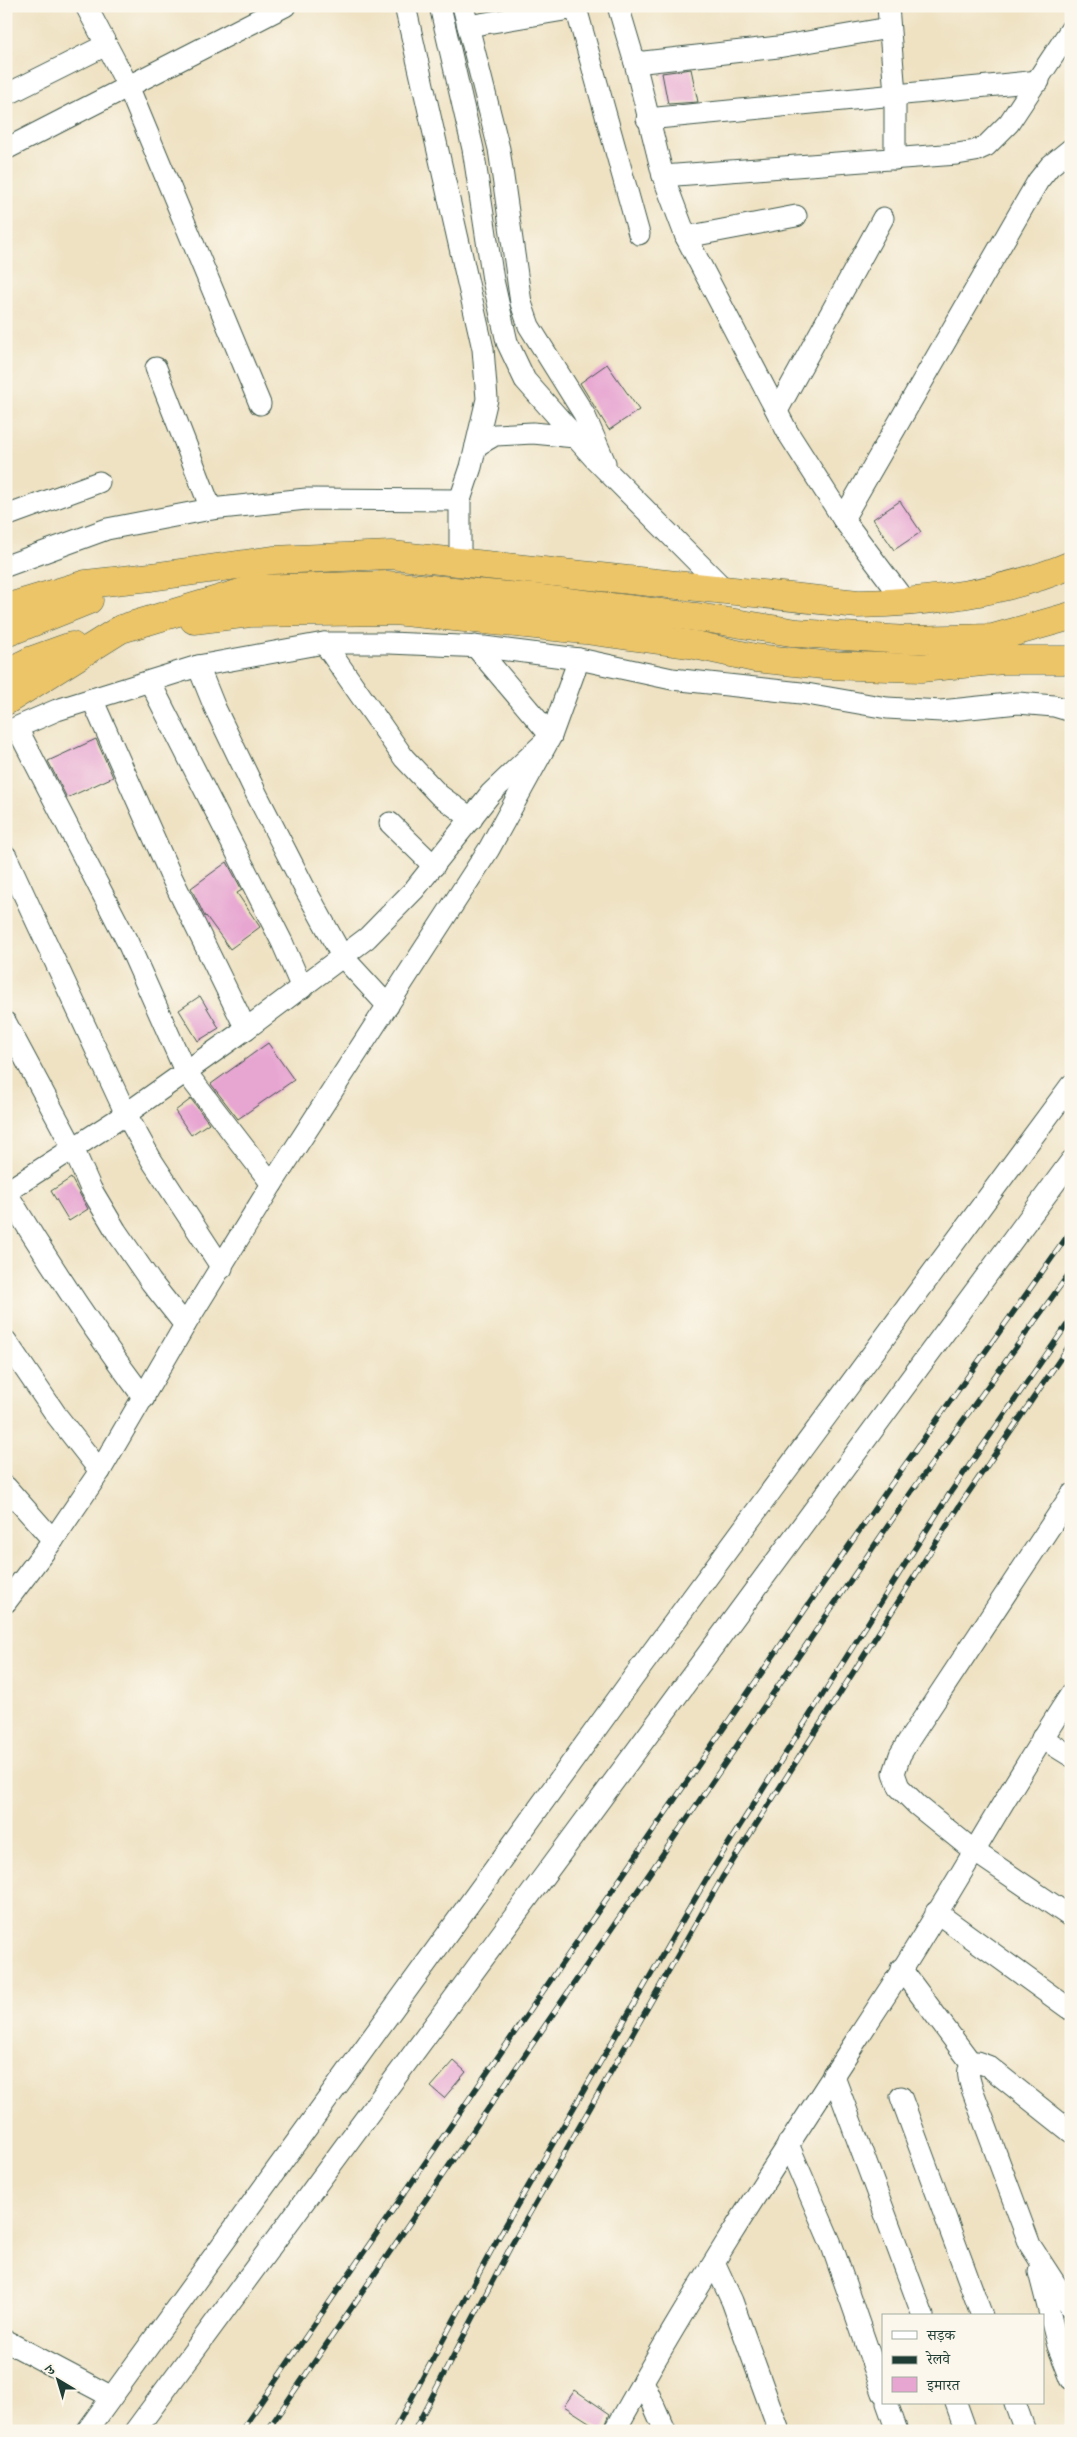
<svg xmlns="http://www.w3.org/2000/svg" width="1077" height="2437" font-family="'IM FELL English','Noto Serif Devanagari',serif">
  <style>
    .building { fill: #e7a5d1 }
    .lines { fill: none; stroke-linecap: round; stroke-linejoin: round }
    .minor-casing { stroke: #3e5649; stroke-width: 23 }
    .highway-casing { stroke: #3e5649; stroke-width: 29 }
    .minor { stroke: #fff; stroke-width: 21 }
    .highway { stroke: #edc569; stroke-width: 28 }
    .rail-casing { stroke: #1f3d34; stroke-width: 5.5 }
    .rail { stroke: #fbf7ec; stroke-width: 4; stroke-dasharray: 11; stroke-linecap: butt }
  </style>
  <rect width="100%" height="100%" fill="#fbf7ec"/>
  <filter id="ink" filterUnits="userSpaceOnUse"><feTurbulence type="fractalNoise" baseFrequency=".02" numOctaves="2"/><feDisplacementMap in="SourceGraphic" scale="10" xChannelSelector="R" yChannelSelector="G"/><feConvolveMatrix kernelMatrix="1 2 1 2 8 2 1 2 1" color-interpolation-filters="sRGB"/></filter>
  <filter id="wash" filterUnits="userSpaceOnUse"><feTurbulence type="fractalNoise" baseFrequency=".0096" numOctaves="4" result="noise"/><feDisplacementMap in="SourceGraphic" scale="20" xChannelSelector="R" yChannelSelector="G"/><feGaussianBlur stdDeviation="1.12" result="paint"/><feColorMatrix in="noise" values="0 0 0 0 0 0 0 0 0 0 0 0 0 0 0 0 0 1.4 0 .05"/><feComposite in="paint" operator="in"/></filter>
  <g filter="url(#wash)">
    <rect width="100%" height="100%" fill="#efe2c3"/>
    <g id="blocks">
      <!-- building -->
      <g class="building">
        <path d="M691 69 698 102 668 104 662 73Z"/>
        <path d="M607 364 639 410 609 430 580 383Z"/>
        <path d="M900 501 921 532 894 550 873 519Z"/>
        <path d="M96 739 113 777 67 798 48 761Z"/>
        <path d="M227 862 242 890 237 893 260 927 230 949 206 916 205 917 191 888Z"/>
        <path d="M200 996 219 1028 198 1041 179 1010Z"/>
        <path d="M268 1043 294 1080 238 1119 211 1084Z"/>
        <path d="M191 1099 209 1123 191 1135 175 1111Z"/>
        <path d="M71 1178 88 1209 69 1221 51 1191Z"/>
        <path d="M454 2061 466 2072 444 2098 431 2087Z"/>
        <path d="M575 2390 610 2414 603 2431 564 2406Z"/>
      </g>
    </g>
  </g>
  <g filter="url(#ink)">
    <use href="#blocks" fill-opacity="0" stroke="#3e5649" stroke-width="1"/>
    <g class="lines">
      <defs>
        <g id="minor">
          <path d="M86 6 128 86 260 404"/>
          <path d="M405 6 483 349 487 399 471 467 460 500V562"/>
          <path d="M440 6 473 149 493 280 507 342 525 380 594 458 725 590"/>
          <path d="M463 6 499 149 521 303 529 326 584 414 605 463"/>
          <path d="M618 6 635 63 663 176 686 237 788 433 843 519 906 603"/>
          <path d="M888 6 895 94V159"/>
          <path d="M468 26 576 8 639 234"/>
          <path d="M635 63 778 47 889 28"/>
          <path d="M6 95 106 45"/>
          <path d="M647 119 1039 81"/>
          <path d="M6 149 285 6"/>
          <path d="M663 176 957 154 975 151 986 146 1009 123 1071 29"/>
          <path d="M686 237 796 216"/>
          <path d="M156 368 211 509"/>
          <path d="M777 411 883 218"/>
          <path d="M476 446 495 435 533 433 575 437"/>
          <path d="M6 516 99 482"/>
          <path d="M843 519 1038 181 1050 166 1071 149"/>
          <path d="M6 566 107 529 211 509 306 499 460 500"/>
          <path d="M324 643 404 758 439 795 472 819"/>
          <path d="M198 666 215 708 256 793 303 885 342 956 388 1006"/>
          <path d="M150 682 282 942 302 988"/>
          <path d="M92 699 170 874 246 1029"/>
          <path d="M17 728 128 943 185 1071 272 1184"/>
          <path d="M6 732 57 710 198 666 324 643H389L484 647 579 659 672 679 801 693 887 708 941 711 1018 703 1054 706 1071 711"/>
          <path d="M390 823 434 866"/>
          <path d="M6 856 126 1114 152 1161 222 1268"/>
          <path d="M6 1023 73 1148 91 1189 116 1231 151 1282 185 1325"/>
          <path d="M6 1192 126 1114 246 1029 367 938 414 890 491 793 551 736 475 646"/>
          <path d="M6 1192C49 1263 94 1331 144 1398"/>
          <path d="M6 1341 57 1416 100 1471"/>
          <path d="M6 1487 53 1540"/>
          <path d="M1071 1495 909 1740 900 1755 894 1773 899 1787 917 1805 974 1851 1071 1917"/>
          <path d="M6 1602 53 1540 100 1471 185 1325 272 1184 489 849 551 736 579 659"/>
          <path d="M1042 1738 1071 1756"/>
          <path d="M936 1912 1071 2010"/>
          <path d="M901 1969 972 2064"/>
          <path d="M833 2074 923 2316"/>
          <path d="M901 2097 982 2316"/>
          <path d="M1071 2132 988 2066 977 2062C964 2067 969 2078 972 2089L1030 2245 1071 2308"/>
          <path d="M788 2144 832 2246 883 2393"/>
          <path d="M715 2264 732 2301 779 2431"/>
          <path d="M1039 2272 1058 2346 1071 2379"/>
          <path d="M6 2341 110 2396"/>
          <path d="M643 2381 665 2431"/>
          <path d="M887 2403 897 2431"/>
          <path d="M956 2403 966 2431"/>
          <path d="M1015 2403 1025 2431"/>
          <path d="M87 2431 633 1678 1071 1085"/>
          <path d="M135 2431 1071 1161"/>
          <path d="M615 2431C699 2278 796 2133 891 1987 953 1891 1008 1790 1071 1694"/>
        </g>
        <g id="highway">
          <path d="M6 608 86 584 151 577 273 560 391 555 858 604C926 603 1008 592 1071 565"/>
          <path d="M194 620 250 613 394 611 585 630 695 645 755 658 824 665 921 668 1003 660H1071"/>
          <path d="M6 633 89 600"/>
          <path d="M6 673 30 661 72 646"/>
          <path d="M6 701 121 629 254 589 387 585 533 598 704 618 797 633 906 640 993 638 1071 616"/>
        </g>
      </defs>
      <!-- minor casing -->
      <use href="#minor" class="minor-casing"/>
      <!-- highway casing -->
      <use href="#highway" class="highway-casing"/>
      <!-- minor -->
      <use href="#minor" class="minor"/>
      <!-- highway -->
      <use href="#highway" class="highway"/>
      <defs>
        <g id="rail">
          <path d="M241 2431 890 1486 1071 1231"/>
          <path d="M267 2431 907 1498 1071 1271"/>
          <path d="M394 2431 497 2240 710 1873 950 1493 1071 1319"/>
          <path d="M414 2431 512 2244 722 1878 960 1505 1071 1343"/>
        </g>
      </defs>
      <!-- rail casing -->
      <use href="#rail" class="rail-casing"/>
      <!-- rail -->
      <use href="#rail" class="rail"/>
    </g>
  </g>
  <!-- margin -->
  <rect width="1077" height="2437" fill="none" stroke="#fbf7ec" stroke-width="25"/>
  <!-- legend -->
  <rect x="882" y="2314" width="162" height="90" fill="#fbf7ec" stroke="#a3ada2"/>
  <rect x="892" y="2331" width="25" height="8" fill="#ffffff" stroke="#a3ada2"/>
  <text x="927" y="2340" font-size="15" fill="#1f3d34">सड़क</text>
  <rect x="892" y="2356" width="25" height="8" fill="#1f3d34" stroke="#a3ada2"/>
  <text x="927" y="2364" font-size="15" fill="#1f3d34">रेलवे</text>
  <rect x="892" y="2377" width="25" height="15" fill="#e7a5d1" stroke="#a3ada2"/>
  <text x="927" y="2390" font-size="15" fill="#1f3d34">इमारत</text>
  <!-- north arrow -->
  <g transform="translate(58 2380) rotate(322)" stroke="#fbf7ec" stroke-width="4" paint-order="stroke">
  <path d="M0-4L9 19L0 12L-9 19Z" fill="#1f3d34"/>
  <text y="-8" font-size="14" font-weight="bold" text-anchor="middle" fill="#1f3d34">उ</text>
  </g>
</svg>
